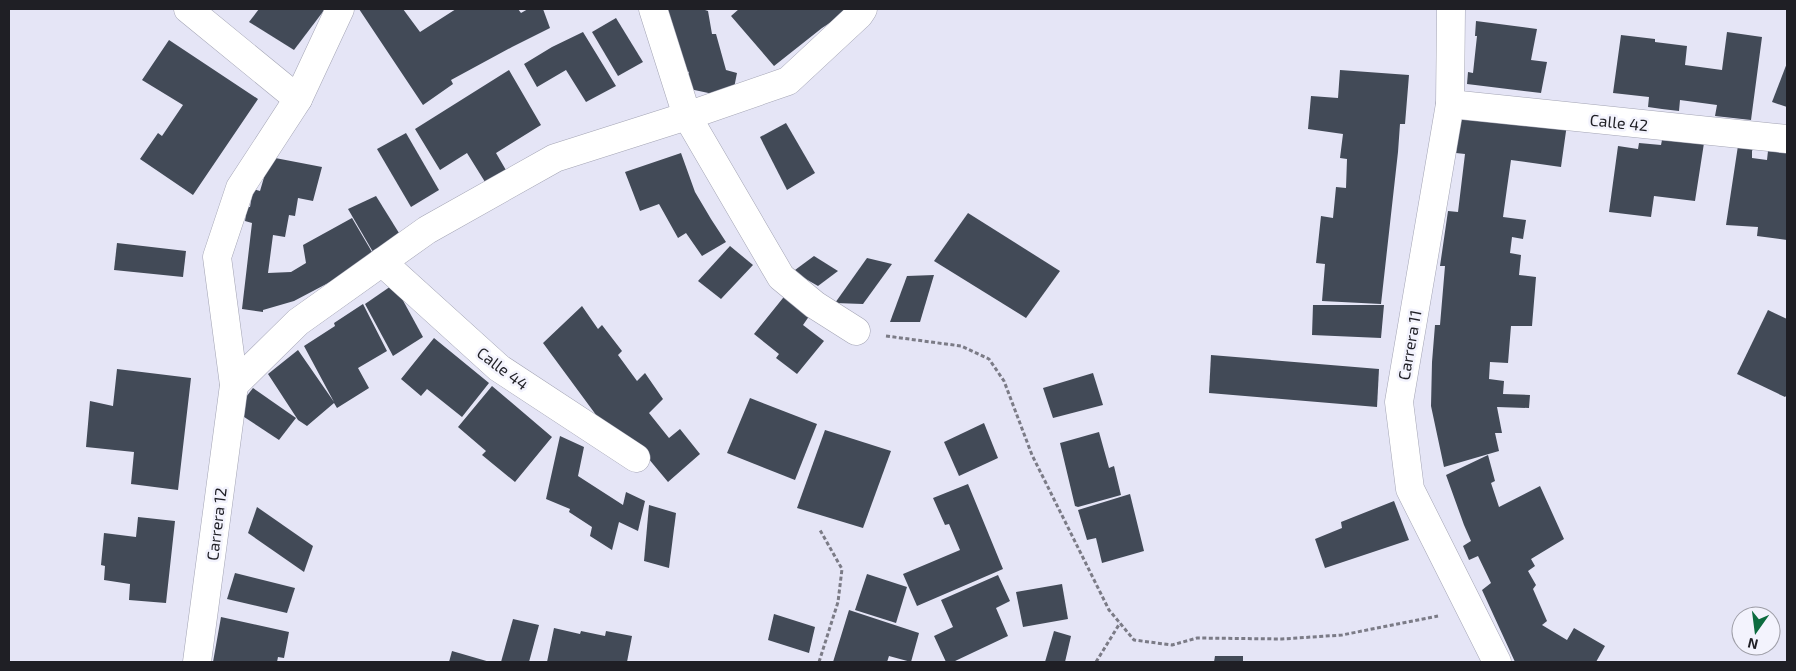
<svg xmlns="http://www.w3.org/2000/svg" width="1796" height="671" font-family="'Exo 2',sans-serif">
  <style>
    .building { fill: #424a57 }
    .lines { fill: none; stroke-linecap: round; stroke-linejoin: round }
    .street-casing { stroke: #a3a4b4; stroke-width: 29 }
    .path { stroke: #7b7b86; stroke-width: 3; stroke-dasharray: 4 2.5; stroke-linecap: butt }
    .street { stroke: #fff; stroke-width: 28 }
    .labels { text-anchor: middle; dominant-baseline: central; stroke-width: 5; stroke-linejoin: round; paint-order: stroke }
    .street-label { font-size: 16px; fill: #1f1f25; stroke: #f3f3fd }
  </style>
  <rect width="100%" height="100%" fill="#e5e5f6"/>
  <!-- building -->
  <g class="building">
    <path d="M259 9H325L294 50 249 22Z"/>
    <path d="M359 9H403L420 32 456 9H518L521 13 528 9H543L550 28 512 47 451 80 453 84 423 105Z"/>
    <path d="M664 9H702L708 11 712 34H716L726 70 737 73 732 98 685 88 689 72 682 69 684 59 678 57Z"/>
    <path d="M739 9H851L822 28 774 66 731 16Z"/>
    <path d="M616 18 643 62 618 76 592 32Z"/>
    <path d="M1476 21 1537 29 1531 60 1547 62 1541 93 1467 84 1468 72 1473 73 1477 36H1475Z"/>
    <path d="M583 32 616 86 586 102 566 70 537 87 524 64 552 47Z"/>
    <path d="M1727 32 1762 37 1751 120 1715 116 1717 105 1680 100 1679 111 1662 109 1648 107 1649 97 1613 93 1621 35 1655 39V42L1687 46 1685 65 1722 70Z"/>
    <path d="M169 40 258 99 193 195 140 159 158 133 162 136 183 105 142 80Z"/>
    <path d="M1787 63V107L1772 102Z"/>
    <path d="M509 70 541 125 496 153 510 177 490 190 467 153 440 170 415 129Z"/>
    <path d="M1340 70 1409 75 1405 124H1400L1398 152 1381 304 1322 301 1325 264 1316 263 1321 216 1333 218 1336 187 1346 188 1347 159 1340 158 1343 134 1308 129 1311 96 1338 98Z"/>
    <path d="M1461 111 1567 124 1561 167 1511 160 1507 188 1503 217 1526 220 1523 239 1512 237 1510 253 1521 255 1519 275 1536 277 1532 326H1511L1508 363 1490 362 1489 379 1504 381 1503 394 1530 395 1529 408 1497 407 1502 433H1495L1499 451 1444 467 1431 406 1432 362 1435 325H1440L1445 266H1440L1448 211 1458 212 1465 154 1456 153Z"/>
    <path d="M786 123 815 173 787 190 760 137Z"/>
    <path d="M406 133 439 190 411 207 377 149Z"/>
    <path d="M1739 139 1769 143 1768 151 1753 149 1752 151V158L1767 160 1768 151 1785 153 1786 144H1787V240L1757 236 1758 227 1726 225Z"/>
    <path d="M1662 140 1704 143 1695 201 1654 196 1651 217 1609 212 1618 146 1638 149 1639 143 1661 145Z"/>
    <path d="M681 153 695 192 711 219 726 242 702 256 686 233 678 238 659 204 640 211 625 172Z"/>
    <path d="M270 157 322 167 313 201 298 198 295 216 289 215 285 237 273 235 268 273 291 272 306 263 303 245 352 218 372 252 333 283 332 281 294 301 263 310V312L242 309 252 223 245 221 247 207H250L253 189 260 191Z"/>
    <path d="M376 196 399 233 373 252 348 209Z"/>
    <path d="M968 213 1060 271 1026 318 934 261Z"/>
    <path d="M117 243 186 251 183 277 114 270Z"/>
    <path d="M730 246 753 265 721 299 698 281Z"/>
    <path d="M814 256 838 271 818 286 804 278 795 270Z"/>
    <path d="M867 258 892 264 863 304 835 303Z"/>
    <path d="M934 275 920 322H890L907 276Z"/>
    <path d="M394 284 423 337 393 356 365 304Z"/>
    <path d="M787 293 812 312 803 325 824 341 797 374 776 358 779 354 754 334Z"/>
    <path d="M363 304 387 351 358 368 369 388 337 408 334 403 307 426 298 420 268 374 298 350 334 402 304 346 335 326 334 323Z"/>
    <path d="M1313 305H1384L1381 338 1312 335Z"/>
    <path d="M582 306 598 329 602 325 622 351 618 355 637 381 645 373 663 399 649 413 669 438 680 429 700 454 668 482 648 458 616 442 543 343Z"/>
    <path d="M1768 310 1787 319V395L1785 397 1737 374Z"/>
    <path d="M434 338 489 383 462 417 427 389 421 396 401 379Z"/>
    <path d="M1211 355 1379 369 1377 407 1209 393Z"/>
    <path d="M117 369 191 378 178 490 131 484 134 452 86 447 90 401 113 406Z"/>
    <path d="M1093 373 1103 405 1053 418 1043 388Z"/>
    <path d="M492 386 552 437 515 482 482 455 486 451 458 427Z"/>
    <path d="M253 388 296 418 279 440 235 411Z"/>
    <path d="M750 398 817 424 795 480 727 453Z"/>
    <path d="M984 423 998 458 959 476 944 442Z"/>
    <path d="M825 430 891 451 863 528 797 508Z"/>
    <path d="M1099 432 1109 468 1114 466 1121 495 1078 507 1075 506 1060 443Z"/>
    <path d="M560 436 584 447 578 476 623 505 626 492 645 501 638 531 619 522 612 550 590 536 592 527 569 512 570 509 546 499Z"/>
    <path d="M1488 455 1495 481 1491 483 1499 507 1540 486 1564 539 1531 559 1535 566 1528 571 1536 585 1533 589 1547 621 1542 625 1567 640 1574 628 1605 646 1596 662H1515L1482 590 1491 583 1478 556 1469 560 1463 546 1471 541 1464 525 1446 475Z"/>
    <path d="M968 484 1003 569 917 606 903 574 960 550 949 524 945 525 933 498Z"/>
    <path d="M1130 494 1144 551 1102 563 1096 538 1087 540 1078 510Z"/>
    <path d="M1394 501 1409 540 1325 568 1315 539 1342 528 1341 522Z"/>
    <path d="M649 505 676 513 669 568 644 561Z"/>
    <path d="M257 507 313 546 304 572 248 533Z"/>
    <path d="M138 517 175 521 166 603 129 600 130 584 104 580 105 566 101 565 104 533 136 537Z"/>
    <path d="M235 573 295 588 287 613 227 599Z"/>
    <path d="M867 574 907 587 896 623 855 610Z"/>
    <path d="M998 575 1010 601 996 608 1008 636 953 662H946L934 636 953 627 941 600Z"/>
    <path d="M1062 584 1068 619 1023 627 1016 592Z"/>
    <path d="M849 610 919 633 911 662 889 656 887 662H833Z"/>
    <path d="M774 614 815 627 809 653 768 640Z"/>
    <path d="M221 617 289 632 284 658 278 657 277 662H213Z"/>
    <path d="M513 619 539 625 529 662H501Z"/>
    <path d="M554 628 580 634 581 631 605 636 606 631 632 636 627 662H547Z"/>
    <path d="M1054 631 1071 636 1065 662H1045Z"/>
    <path d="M452 651 490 662H449Z"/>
    <path d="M1215 656H1243V662H1214Z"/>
  </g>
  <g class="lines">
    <defs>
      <g id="street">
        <path d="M188 9 298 99"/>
        <path d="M653 9 687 116 781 277 815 305 856 331"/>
        <path d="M1451 9 1450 104 1399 402 1410 489 1497 662"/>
        <path d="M1450 104 1787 139"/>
        <path d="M382 262 499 368 636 458"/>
        <path d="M234 385 298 322 427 230 555 158 687 116 788 81 859 15 863 9"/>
        <path d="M197 662 234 385 217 257 240 188 298 99 340 9"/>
      </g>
    </defs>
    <!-- street casing -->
    <use href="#street" class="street-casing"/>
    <!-- path -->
    <g class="path">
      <path d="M886 336 961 346 989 359 1004 381 1032 455 1109 610 1134 640 1172 645 1197 638 1282 639 1342 635 1438 616"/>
      <path d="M819 662 838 602 842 569 820 530"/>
      <path d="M1096 662 1120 623"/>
    </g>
    <!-- street -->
    <use href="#street" class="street"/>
  </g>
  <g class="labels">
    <!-- street labels -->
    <g class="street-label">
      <text transform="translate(1619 122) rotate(6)">Calle 42</text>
      <text transform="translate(1409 345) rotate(-80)">Carrera 11</text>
      <text transform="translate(503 368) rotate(37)">Calle 44</text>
      <text transform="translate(216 524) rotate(-83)">Carrera 12</text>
    </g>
  </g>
  <!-- border -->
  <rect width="1796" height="671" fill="none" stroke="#1f1f25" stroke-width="20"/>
  <!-- north arrow -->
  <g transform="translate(1756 631) rotate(194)"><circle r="24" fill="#f3f3fd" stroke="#9e9ea7"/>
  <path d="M0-4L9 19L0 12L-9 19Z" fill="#0c6b3f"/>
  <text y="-8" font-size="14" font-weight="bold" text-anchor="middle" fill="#1f1f25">N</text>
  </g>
</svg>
